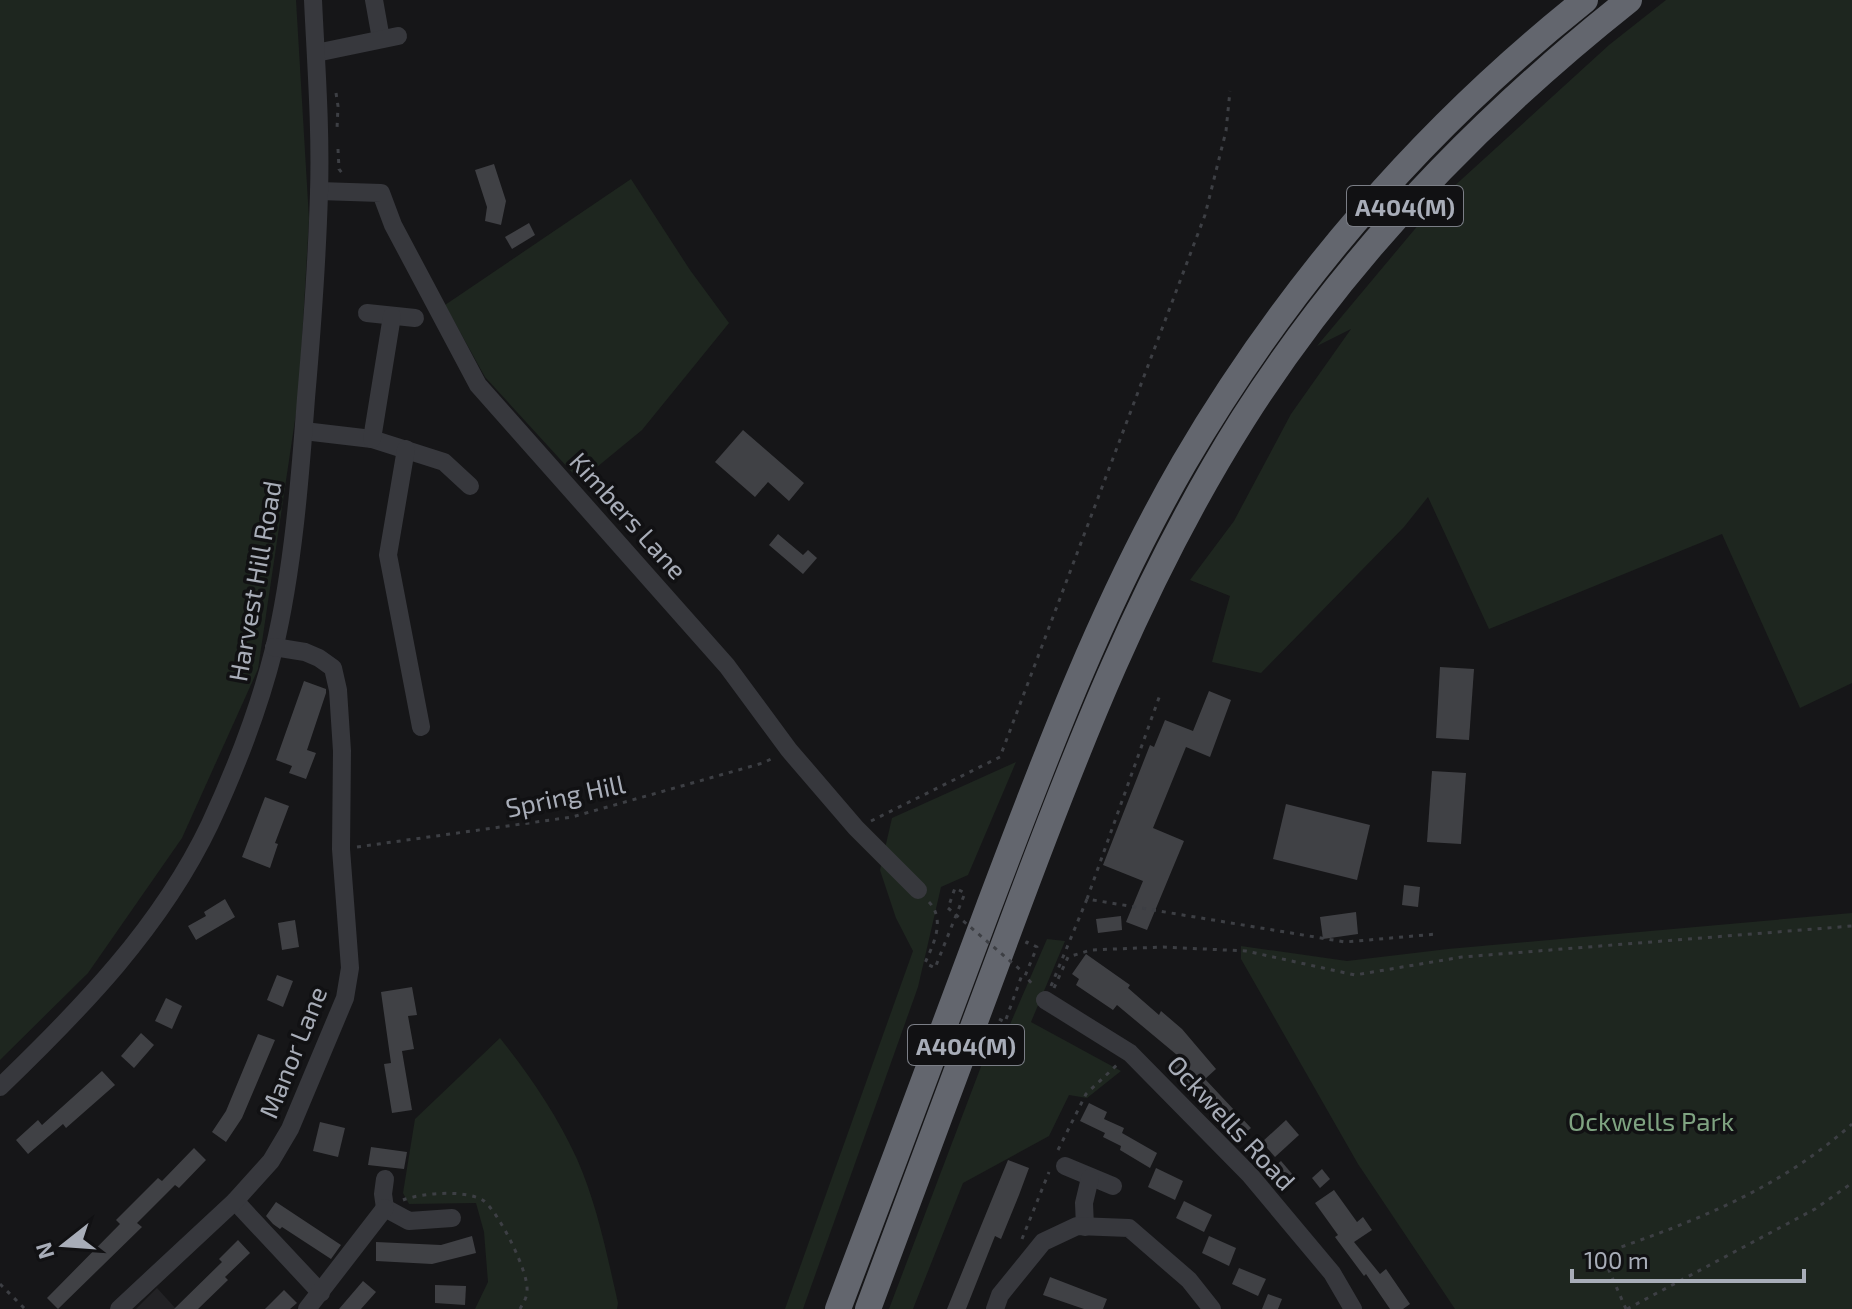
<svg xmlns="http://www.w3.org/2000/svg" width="1852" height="1309" font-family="'Exo 2',sans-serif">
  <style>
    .built { fill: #222225 }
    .green { fill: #1e261f }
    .building { fill: #404145 }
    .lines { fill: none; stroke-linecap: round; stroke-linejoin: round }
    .path { stroke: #3d3f44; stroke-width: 3; stroke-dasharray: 4 6; stroke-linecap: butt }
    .minor { stroke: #37383d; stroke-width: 18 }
    .highway { stroke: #63666e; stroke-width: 26 }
    .path-bridge { stroke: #3d3f44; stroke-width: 3; stroke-dasharray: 4 6; stroke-linecap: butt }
    .labels { text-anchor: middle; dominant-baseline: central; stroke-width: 7; stroke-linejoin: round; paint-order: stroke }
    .shield { fill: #111113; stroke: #7b7e86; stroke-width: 2 }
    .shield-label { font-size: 24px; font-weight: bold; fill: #a8adb8 }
    .street-label { font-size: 26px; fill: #a8adb8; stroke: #111113 }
    .park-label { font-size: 26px; fill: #7fa381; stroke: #111113 }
  </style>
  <rect width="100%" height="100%" fill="#161618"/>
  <!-- built -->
  <path class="built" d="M157 1288 176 1309H136Z"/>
  <!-- green -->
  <g class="green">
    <path d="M0 0H296L309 219 299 393 258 669 182 838 88 973 0 1060Z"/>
    <path d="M1666 0H1852V683L1800 708 1722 534 1489 629 1428 497 1404 527 1261 673 1212 662 1230 596 1190 580 1234 521 1291 414 1351 329 1317 346 1440 199 1609 45Z"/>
    <path d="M631 179 690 270 729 323 642 430 580 481 485 377 445 305Z"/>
    <path d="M1016 762 968 875 941 887 918 987 803 1309H785L913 951 896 918 880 870 892 818Z"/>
    <path d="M1852 913V1309H1455L1358 1164 1241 959V946L1347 961 1448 949Z"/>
    <path d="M1047 939 1065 941 1031 1022 1121 1071 1087 1098 1069 1095 1049 1136 963 1183 913 1309H889L996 1027 1008 1029Z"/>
    <path d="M500 1038C530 1076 557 1115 577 1159 597 1204 607 1255 618 1303L617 1309H475L488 1282 484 1232 476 1203 409 1204 403 1193 415 1119Z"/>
  </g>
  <!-- building -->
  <g class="building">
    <path d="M494 164 506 201 501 225 485 221 487 207 475 170Z"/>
    <path d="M529 223 535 235 512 249 505 237Z"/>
    <path d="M743 430 804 483 789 501 768 482 755 497 715 462Z"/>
    <path d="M778 534 803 555 808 550 817 558 803 574 769 545Z"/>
    <path d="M1440 667 1474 669 1469 740 1436 738Z"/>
    <path d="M304 681 326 689V693L307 750 316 753 306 779 289 773 292 766 276 760Z"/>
    <path d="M1209 691 1231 700 1210 757 1186 747 1153 828 1184 841 1147 930 1126 922 1143 881 1103 865 1150 745 1154 747 1165 720 1193 731Z"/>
    <path d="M1432 771 1466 773 1461 844 1427 842Z"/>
    <path d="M265 797 289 806 275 843 278 844 270 868 242 857Z"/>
    <path d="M1286 804 1370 825 1357 880 1273 859Z"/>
    <path d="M1404 885 1420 887 1418 907 1402 905Z"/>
    <path d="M225 899 235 917 196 940 188 926 206 916 204 912Z"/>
    <path d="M1356 912 1358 934 1323 939 1320 917Z"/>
    <path d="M1121 916 1122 930 1098 933 1096 919Z"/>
    <path d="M295 920 299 947 282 950 278 923Z"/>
    <path d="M1086 954 1130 985 1128 988 1159 1015 1161 1011 1182 1029 1216 1069 1205 1079 1251 1128 1238 1139 1185 1085 1188 1082 1169 1062 1177 1055 1117 1005 1113 1010 1076 985 1079 979 1072 974Z"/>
    <path d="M277 975 293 981 283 1007 267 1000Z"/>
    <path d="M412 987 417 1015 408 1016 414 1049 402 1051 412 1110 392 1113 384 1064 391 1063 381 992Z"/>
    <path d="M166 998 182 1006 172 1029 155 1021Z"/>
    <path d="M141 1033 154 1045 134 1068 121 1056Z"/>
    <path d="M258 1034 275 1040 242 1118 226 1142 212 1132 226 1111Z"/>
    <path d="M102 1071 115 1085 66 1128 63 1124 28 1154 16 1140 38 1120 42 1125Z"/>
    <path d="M1089 1103 1107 1112 1104 1119 1124 1128 1122 1133 1157 1153 1150 1168 1120 1150 1121 1146 1103 1137 1105 1133 1080 1121Z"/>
    <path d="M1286 1120 1299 1135 1275 1157 1262 1142Z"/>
    <path d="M320 1122 345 1128 338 1157 313 1151Z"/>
    <path d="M371 1147 407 1152 404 1169 368 1165Z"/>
    <path d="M194 1148 206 1160 179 1188 175 1185 137 1223 142 1227 58 1309 47 1298 120 1224 116 1220 158 1178 162 1181Z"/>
    <path d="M1008 1160 1029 1168 1019 1195 1001 1239 995 1236 966 1309H947Z"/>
    <path d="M1281 1161 1293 1175 1280 1187 1267 1173Z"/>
    <path d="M1156 1168 1183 1181 1175 1200 1148 1187Z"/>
    <path d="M1322 1169 1330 1179 1320 1188 1312 1178Z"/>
    <path d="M1334 1190 1357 1222 1363 1217 1372 1230 1354 1242 1380 1274 1386 1269 1410 1304 1403 1309H1390L1366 1274 1364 1276 1335 1237 1338 1235 1315 1203Z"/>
    <path d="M1184 1201 1212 1215 1204 1232 1176 1218Z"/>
    <path d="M276 1202 341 1245 331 1259 282 1227 280 1229 273 1224 266 1216Z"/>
    <path d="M472 1236 476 1253 432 1264 376 1261V1242L441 1245Z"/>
    <path d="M1209 1236 1236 1248 1229 1266 1202 1253Z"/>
    <path d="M238 1240 250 1253 225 1277 228 1280 198 1309H174L222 1262 219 1259Z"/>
    <path d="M1239 1268 1266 1279 1258 1296 1232 1284Z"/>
    <path d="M1050 1277 1107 1299 1103 1309H1084L1043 1295Z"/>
    <path d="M363 1281 376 1292 361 1309H339Z"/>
    <path d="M435 1285 466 1286 465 1305 435 1303Z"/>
    <path d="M284 1290 297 1303 290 1309H265Z"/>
    <path d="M1268 1294 1282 1299 1278 1309H1262Z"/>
  </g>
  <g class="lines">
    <!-- path -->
    <g class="path">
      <path d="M336 93 338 106 337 129"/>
      <path d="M338 149 339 169 344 176"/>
      <path d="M871 821 1000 757 1205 215 1226 131 1230 91"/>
      <path d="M357 847 572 817 763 763 775 757"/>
      <path d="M1087 899 1161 692"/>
      <path d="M929 902C946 920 933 945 925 963L935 968 965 893 955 888 948 908"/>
      <path d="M1026 944 1027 942 1037 947 1025 976 1035 987"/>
      <path d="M1051 986 1087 899 1345 942 1437 934"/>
      <path d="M1054 988 1068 957 1091 950 1163 947 1246 951 1355 975 1462 957 1852 926"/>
      <path d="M999 1019 1005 1022 1023 972"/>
      <path d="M1058 1150 1086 1094 1119 1063"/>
      <path d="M403 1200C421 1193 467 1189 484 1201 499 1213 529 1272 527 1291 527 1298 523 1303 520 1309"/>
      <path d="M1022 1239 1049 1172"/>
      <path d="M0 1284 25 1309"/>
      <path d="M1626 1309 1608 1268 1621 1247C1706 1217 1784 1185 1852 1124"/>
      <path d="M1627 1309 1815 1209 1852 1183"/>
    </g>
    <!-- minor -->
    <g class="minor">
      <path d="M374 0 381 39"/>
      <path d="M316 53 398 36"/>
      <path d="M319 191 381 193 393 225 478 385 727 666 789 750 856 828 918 890"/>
      <path d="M367 313 415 318"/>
      <path d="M304 431 372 439 444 462 470 486"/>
      <path d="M372 439 392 316"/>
      <path d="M406 449 388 555 421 727"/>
      <path d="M1045 1000 1130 1053 1250 1175 1332 1273 1353 1309"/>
      <path d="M0 1087C81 1009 161 927 210 824 236 768 259 709 274 649 293 570 300 479 306 398 312 330 317 261 319 193 321 128 316 64 313 0"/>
      <path d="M1065 1166 1113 1186"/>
      <path d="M385 1179 383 1194 385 1208 409 1221 452 1218"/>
      <path d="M235 1201 321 1293"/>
      <path d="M1085 1227 1084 1203 1090 1178"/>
      <path d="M119 1309 235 1201 271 1161 290 1129 345 998 350 968 341 849 342 751 338 690 333 668 319 658 305 652 274 647"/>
      <path d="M307 1309 385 1208"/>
      <path d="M995 1309 1000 1295 1043 1242 1077 1226 1129 1228 1189 1280 1212 1309"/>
    </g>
    <!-- highway -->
    <g class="highway">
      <path d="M838 1309C889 1175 939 1040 989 906 1046 755 1103 603 1184 463 1288 285 1424 128 1585 0"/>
      <path d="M868 1309C916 1181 963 1053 1011 925 1076 750 1143 577 1243 419 1346 257 1479 119 1629 0"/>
    </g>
    <!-- path-bridge -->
    <path class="path-bridge" d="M948 908 1023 972"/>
  </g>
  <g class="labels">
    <!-- shield labels -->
    <g class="shield">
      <rect x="1347" y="186" width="116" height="40" rx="6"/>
      <rect x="908" y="1025" width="116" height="40" rx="6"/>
    </g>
    <g class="shield-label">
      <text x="1405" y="206">A404(M)</text>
      <text x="966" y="1045">A404(M)</text>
    </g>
    <!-- street labels -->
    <g class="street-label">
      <text transform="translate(629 515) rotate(48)">Kimbers Lane</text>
      <text transform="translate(254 581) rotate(-80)">Harvest Hill Road</text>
      <text transform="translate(565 795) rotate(-12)">Spring Hill</text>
      <text transform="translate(292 1052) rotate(-68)">Manor Lane</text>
      <text transform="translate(1232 1122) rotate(47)">Ockwells Road</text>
    </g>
    <!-- park labels -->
    <g class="park-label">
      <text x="1651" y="1120">Ockwells Park</text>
    </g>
  </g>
  <!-- north arrow -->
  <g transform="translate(64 1245) rotate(253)" stroke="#111113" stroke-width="6" paint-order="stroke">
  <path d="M0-6L14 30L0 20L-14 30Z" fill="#a8adb8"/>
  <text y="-12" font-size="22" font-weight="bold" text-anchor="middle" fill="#a8adb8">N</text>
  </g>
  <!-- scale -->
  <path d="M1572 1269v12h232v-12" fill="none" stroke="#a8adb8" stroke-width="4"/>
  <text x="1584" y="1269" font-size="24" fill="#a8adb8" stroke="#111113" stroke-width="6" paint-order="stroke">100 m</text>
</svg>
